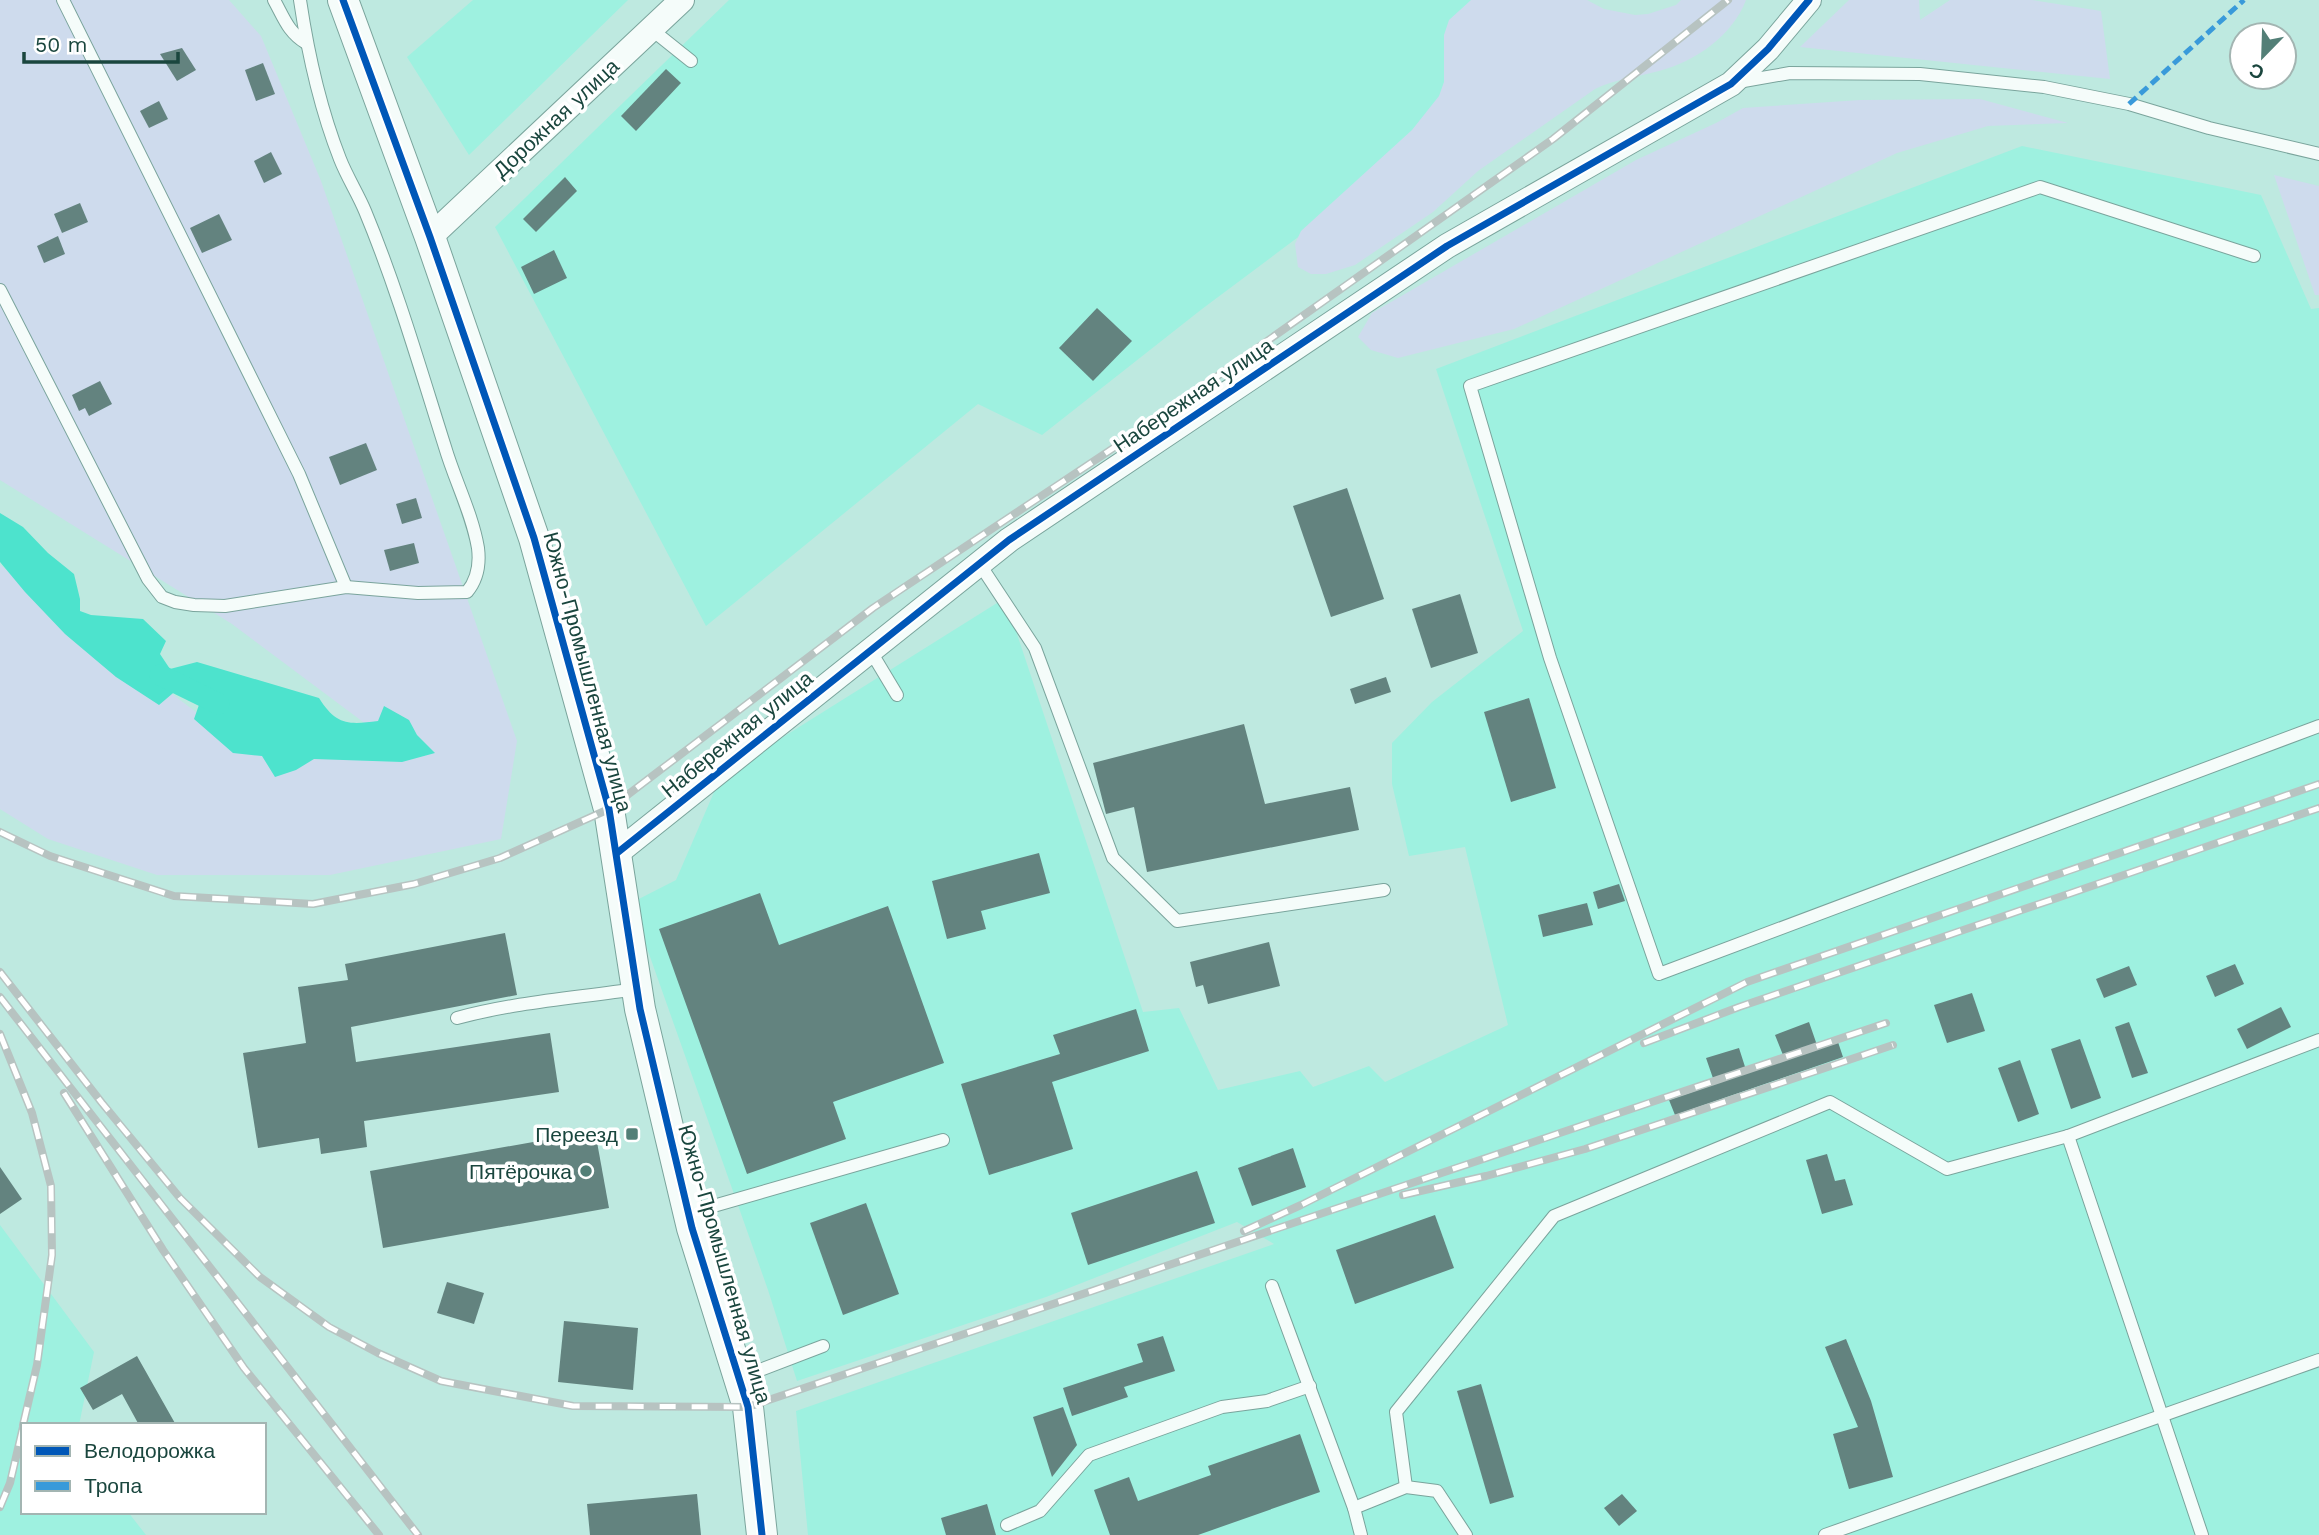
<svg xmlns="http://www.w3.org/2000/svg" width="2319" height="1535" font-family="'Work Sans',sans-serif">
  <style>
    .built { fill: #9ef1e0 }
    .green { fill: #cedbed }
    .water { fill: #4de3cd }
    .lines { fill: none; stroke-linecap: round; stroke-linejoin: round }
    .canal { stroke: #4de3cd; stroke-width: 21 }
    .building { fill: #63837f }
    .service-casing { stroke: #7aa49c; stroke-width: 14 }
    .minor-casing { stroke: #7aa49c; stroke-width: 26 }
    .tertiary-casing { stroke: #7aa49c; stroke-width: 32 }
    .service { stroke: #f5fcfa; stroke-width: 12 }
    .minor { stroke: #f5fcfa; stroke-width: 24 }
    .tertiary { stroke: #f5fcfa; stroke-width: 30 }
    .rail-casing { stroke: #b7c3c1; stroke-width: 8 }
    .rail { stroke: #fff; stroke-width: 5; stroke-dasharray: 16; stroke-linecap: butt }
    .quiet { stroke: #399ada; stroke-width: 5; stroke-dasharray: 10 5; stroke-linecap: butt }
    .cycleway-casing { stroke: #fff; stroke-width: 11 }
    .cycleway { stroke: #0057b8; stroke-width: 7 }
    .poi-dot { fill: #537f77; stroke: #fff; stroke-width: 2.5 }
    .labels { text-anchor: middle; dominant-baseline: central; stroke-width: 7; stroke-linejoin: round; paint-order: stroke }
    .street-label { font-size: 21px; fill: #1a463e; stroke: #fff }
    .poi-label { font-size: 21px; fill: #1a463e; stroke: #fff; text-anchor: end }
  </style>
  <rect width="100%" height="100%" fill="#bee9e0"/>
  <!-- built -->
  <g class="built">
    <path d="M473 0H628L469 155 407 57Z"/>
    <path d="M729 0H1538L1460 116 1202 309 1042 435 978 404 706 626 495 227Z"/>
    <path d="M2022 146 2261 195 2311 309 2319 308V1535H808L796 1411 1274 1244 1237 1222 1046 1297 797 1381 768 1290 631 903 676 880 721 776 1005 598 1143 1012 1179 1008 1218 1090 1300 1071 1313 1087 1369 1066 1385 1082 1508 1025 1465 847 1409 856 1392 784V743L1432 702 1523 631 1436 369Z"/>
    <path d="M0 1225 94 1352 79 1425H23V1512H128L146 1535H0Z"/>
  </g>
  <!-- green -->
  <g class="green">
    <path d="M0 0H229L261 36 321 181 517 741 501 839 330 875H157L48 839 0 809V565L248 751 406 754 232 624 0 480Z"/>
    <path d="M1471 0H1587L1604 9 1635 15 1648 14 1676 5 1681 0H1746C1733 35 1695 62 1659 71 1637 77 1616 79 1595 89L1478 171 1433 212 1355 265 1326 274H1311L1298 267 1295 244 1301 231 1412 130 1439 96 1444 82V35L1449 20Z"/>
    <path d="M1849 0H1919L1920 20 1950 0H2032L2101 11 2110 79 1800 47Z"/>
    <path d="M1980 99 2068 123 1988 126 1897 153 1514 329 1398 358 1371 350 1358 337 1372 313 1636 160 1716 123 1743 108 1860 100Z"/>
    <path d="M2274 175 2319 186V295H2315Z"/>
  </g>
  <!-- water -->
  <path class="water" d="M0 513 23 527 48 553 74 574 80 599V611L91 615 143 619 166 641 160 654 170 669 197 662 319 698C336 725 348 725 378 721L384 706 409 720 417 735 435 753 402 762 314 759 296 770 275 777 262 756 233 753 194 719 200 702 192 689 179 688 159 705 116 677 65 634 25 592 0 562Z"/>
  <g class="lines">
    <!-- canal -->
    <path class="canal" d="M160 675 219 704"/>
  </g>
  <!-- building -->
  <g class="building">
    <path d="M182 48 196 70 177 81 160 54Z"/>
    <path d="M263 63 275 94 256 101 245 70Z"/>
    <path d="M666 69 681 83 636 131 621 116Z"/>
    <path d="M159 101 168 119 149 128 140 111Z"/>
    <path d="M271 152 282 174 264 183 254 161Z"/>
    <path d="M565 177 577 191 536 232 523 219Z"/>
    <path d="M80 203 88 222 62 233 54 214Z"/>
    <path d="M219 214 232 240 202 253 190 228Z"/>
    <path d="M58 236 65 254 44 263 37 246Z"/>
    <path d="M554 250 567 278 534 294 521 267Z"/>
    <path d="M1097 308 1132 341 1093 381 1059 348Z"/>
    <path d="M100 381 112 404 89 416 85 408 79 411 72 395Z"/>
    <path d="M366 443 377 470 340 485 329 457Z"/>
    <path d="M1347 488 1384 599 1331 617 1293 506Z"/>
    <path d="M416 498 422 518 402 524 396 504Z"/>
    <path d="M414 543 419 563 390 571 384 550Z"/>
    <path d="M1460 594 1478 653 1431 668 1412 609Z"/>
    <path d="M1386 677 1391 692 1355 704 1350 689Z"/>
    <path d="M1529 698 1556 788 1511 802 1484 712Z"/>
    <path d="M1244 724 1265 804 1350 787 1359 830 1147 872 1134 807 1106 814 1093 763Z"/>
    <path d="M1039 853 1050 893 981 911 986 929 947 939 932 881Z"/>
    <path d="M1619 884 1625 901 1598 909 1593 892Z"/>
    <path d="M760 893 779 945 888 906 944 1063 833 1102 846 1139 747 1174 659 929Z"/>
    <path d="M1587 903 1593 925 1543 937 1538 915Z"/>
    <path d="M505 933 517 995 351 1027 356 1062 550 1033 559 1092 364 1121 367 1147 321 1154 319 1138 258 1148 243 1053 306 1043 298 987 348 980 345 964Z"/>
    <path d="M1269 942 1280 986 1208 1004 1203 985 1196 987 1190 962Z"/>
    <path d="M2235 964 2244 984 2215 997 2206 976Z"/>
    <path d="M2129 966 2137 985 2104 998 2096 979Z"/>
    <path d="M1972 993 1985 1031 1947 1043 1934 1005Z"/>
    <path d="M2281 1007 2291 1027 2247 1049 2237 1029Z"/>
    <path d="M1136 1009 1149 1051 1052 1082 1073 1149 989 1175 961 1084 1060 1054 1053 1035Z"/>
    <path d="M1809 1022 1818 1048 1838 1042 1843 1057 1675 1115 1669 1100 1715 1084 1706 1058 1739 1048 1747 1073 1785 1060 1775 1035Z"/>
    <path d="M2129 1022 2148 1073 2132 1078 2115 1027Z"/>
    <path d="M2080 1039 2101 1098 2071 1109 2051 1049Z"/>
    <path d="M2020 1060 2039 1114 2018 1122 1998 1068Z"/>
    <path d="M595 1131 609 1208 383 1248 370 1171Z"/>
    <path d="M1293 1148 1306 1187 1252 1206 1238 1168Z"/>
    <path d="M1827 1154 1835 1181 1845 1179 1853 1205 1822 1214 1806 1160Z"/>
    <path d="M0 1167 22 1199 0 1214Z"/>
    <path d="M1197 1171 1215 1223 1088 1265 1071 1213Z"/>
    <path d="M866 1203 899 1294 843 1315 810 1223Z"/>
    <path d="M1435 1215 1454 1268 1355 1304 1336 1250Z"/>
    <path d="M447 1282 484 1293 474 1324 437 1313Z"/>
    <path d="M564 1321 638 1328 633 1390 558 1382Z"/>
    <path d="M1163 1336 1175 1371 1124 1387 1128 1397 1072 1416 1063 1388 1143 1362 1137 1344Z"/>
    <path d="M1846 1339 1871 1401 1893 1477 1849 1489 1833 1434 1858 1427 1825 1347Z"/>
    <path d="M137 1356 176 1425H139L122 1394 93 1410 80 1388Z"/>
    <path d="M1481 1384 1514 1497 1490 1504 1457 1391Z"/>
    <path d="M1063 1407 1077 1445 1052 1477 1033 1417Z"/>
    <path d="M1300 1434 1320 1492 1198 1535H1110L1094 1490 1129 1477 1138 1501 1211 1475 1208 1466Z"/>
    <path d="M697 1494 701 1535H590L587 1504Z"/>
    <path d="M1622 1494 1637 1511 1619 1526 1604 1508Z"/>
    <path d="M987 1504 996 1535H946L941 1518Z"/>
  </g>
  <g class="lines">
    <defs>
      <g id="service">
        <path d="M63 0 299 474 346 587"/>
        <path d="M274 0C284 18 288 32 306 43"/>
        <path d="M651 29 691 61"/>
        <path d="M1738 82 1790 73 1920 74 2044 87 2129 104 2209 128 2319 154"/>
        <path d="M2254 256 2040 187 1470 386 1550 658 1659 974 2319 726"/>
        <path d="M0 290 148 579 162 597 175 602 194 605 225 606 346 587 418 593 467 592C477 580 480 564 478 548 472 513 455 481 445 447 420 368 397 288 365 211 358 194 347 177 340 159 320 108 308 54 300 0"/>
        <path d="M979 563 1035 648 1113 858 1177 921 1384 890"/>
        <path d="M870 650 897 695"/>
        <path d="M457 1018C516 1002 576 998 636 989"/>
        <path d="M2068 1136 2202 1535"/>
        <path d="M689 1213 943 1140"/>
        <path d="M1272 1286 1354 1508"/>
        <path d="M739 1378 823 1346"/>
        <path d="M1406 1487 1396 1412 1554 1216 1830 1102 1947 1169 2068 1136 2319 1040"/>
        <path d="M1007 1525 1040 1511 1089 1455 1222 1407 1267 1401 1310 1386"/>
        <path d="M1361 1535 1354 1508 1406 1487 1437 1491 1466 1535"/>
        <path d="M1825 1535 2319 1360"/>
      </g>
      <g id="minor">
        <path d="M430 237 682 0"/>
        <path d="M617 853 1009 540 1447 246 1731 84 1768 49 1809 0"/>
      </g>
      <path id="tertiary" d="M343 0 430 237 534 538 609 809 640 1009 692 1228 748 1407 762 1535"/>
    </defs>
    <!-- service casing -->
    <use href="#service" class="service-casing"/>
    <!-- minor casing -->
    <use href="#minor" class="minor-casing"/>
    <!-- tertiary casing -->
    <use href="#tertiary" class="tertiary-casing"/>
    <!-- service -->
    <use href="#service" class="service"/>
    <!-- minor -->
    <use href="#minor" class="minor"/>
    <!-- tertiary -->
    <use href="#tertiary" class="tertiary"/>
    <defs>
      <g id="rail">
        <path d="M0 832 50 856 174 896 313 904 414 884 500 858 609 809 873 608 1154 421 1553 139 1728 0"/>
        <path d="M0 972 102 1103 180 1198 260 1277 329 1327 378 1353 441 1381 573 1406 748 1407 1886 1023"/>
        <path d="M0 997 418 1535"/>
        <path d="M0 1034 32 1113 51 1186 52 1255 37 1365 23 1425"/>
        <path d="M1644 1043 1739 1007 2319 808"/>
        <path d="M64 1093 163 1250 244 1368 379 1535"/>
        <path d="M1403 1195 1486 1176 1585 1149 1893 1045"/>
        <path d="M1244 1231 1301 1205 1747 982 2319 784"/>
        <path d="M0 1507 10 1483 23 1427"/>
      </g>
    </defs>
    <!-- rail casing -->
    <use href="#rail" class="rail-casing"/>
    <!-- rail -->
    <use href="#rail" class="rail"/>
    <!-- quiet -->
    <path class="quiet" d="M2129 104 2244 0"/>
    <defs>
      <g id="cycleway">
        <path d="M343 0 430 237 534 538 609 809 640 1009 692 1228 748 1407 762 1535"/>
        <path d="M617 853 1009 540 1447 246 1731 84 1768 49 1809 0"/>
      </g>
    </defs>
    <!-- cycleway casing -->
    <use href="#cycleway" class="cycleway-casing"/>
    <!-- cycleway -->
    <use href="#cycleway" class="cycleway"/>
  </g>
  <!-- markers -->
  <g class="poi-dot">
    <rect x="625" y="1127" width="14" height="14" rx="3.5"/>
    <circle cx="586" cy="1171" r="7"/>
  </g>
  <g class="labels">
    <!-- street labels -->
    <g class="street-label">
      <text transform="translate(556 118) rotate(-43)">Дорожная улица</text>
      <text transform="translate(1193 395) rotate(-34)">Набережная улица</text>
      <text transform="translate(588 672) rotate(75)">Южно-Промышленная улица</text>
      <text transform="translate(737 734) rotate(-39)">Набережная улица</text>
      <text transform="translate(725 1264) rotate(74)">Южно-Промышленная улица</text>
    </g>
    <!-- poi labels -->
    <g class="poi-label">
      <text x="618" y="1134">Переезд</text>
      <text x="572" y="1171">Пятёрочка</text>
    </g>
  </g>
  <!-- legend -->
  <rect x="21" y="1423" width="245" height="91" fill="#ffffff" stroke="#a3b5b2" stroke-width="2"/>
  <rect x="35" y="1446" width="35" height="10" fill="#0057b8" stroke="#a3b5b2" stroke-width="2"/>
  <text x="84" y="1458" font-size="21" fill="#1a463e">Велодорожка</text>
  <rect x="35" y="1481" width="35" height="10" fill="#399ada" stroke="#a3b5b2" stroke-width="2"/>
  <text x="84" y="1493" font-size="21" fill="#1a463e">Тропа</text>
  <!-- north arrow -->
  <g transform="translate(2263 56) rotate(203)"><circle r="33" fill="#ffffff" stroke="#a3b5b2" stroke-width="2"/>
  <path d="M0-5L12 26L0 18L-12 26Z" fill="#537f77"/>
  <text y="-10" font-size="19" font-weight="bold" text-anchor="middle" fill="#1a463e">С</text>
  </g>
  <!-- scale -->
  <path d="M24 52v10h154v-10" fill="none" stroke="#1a463e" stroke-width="3.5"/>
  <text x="35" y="52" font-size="21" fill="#1a463e" stroke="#ffffff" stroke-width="5" paint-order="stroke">50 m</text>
</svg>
